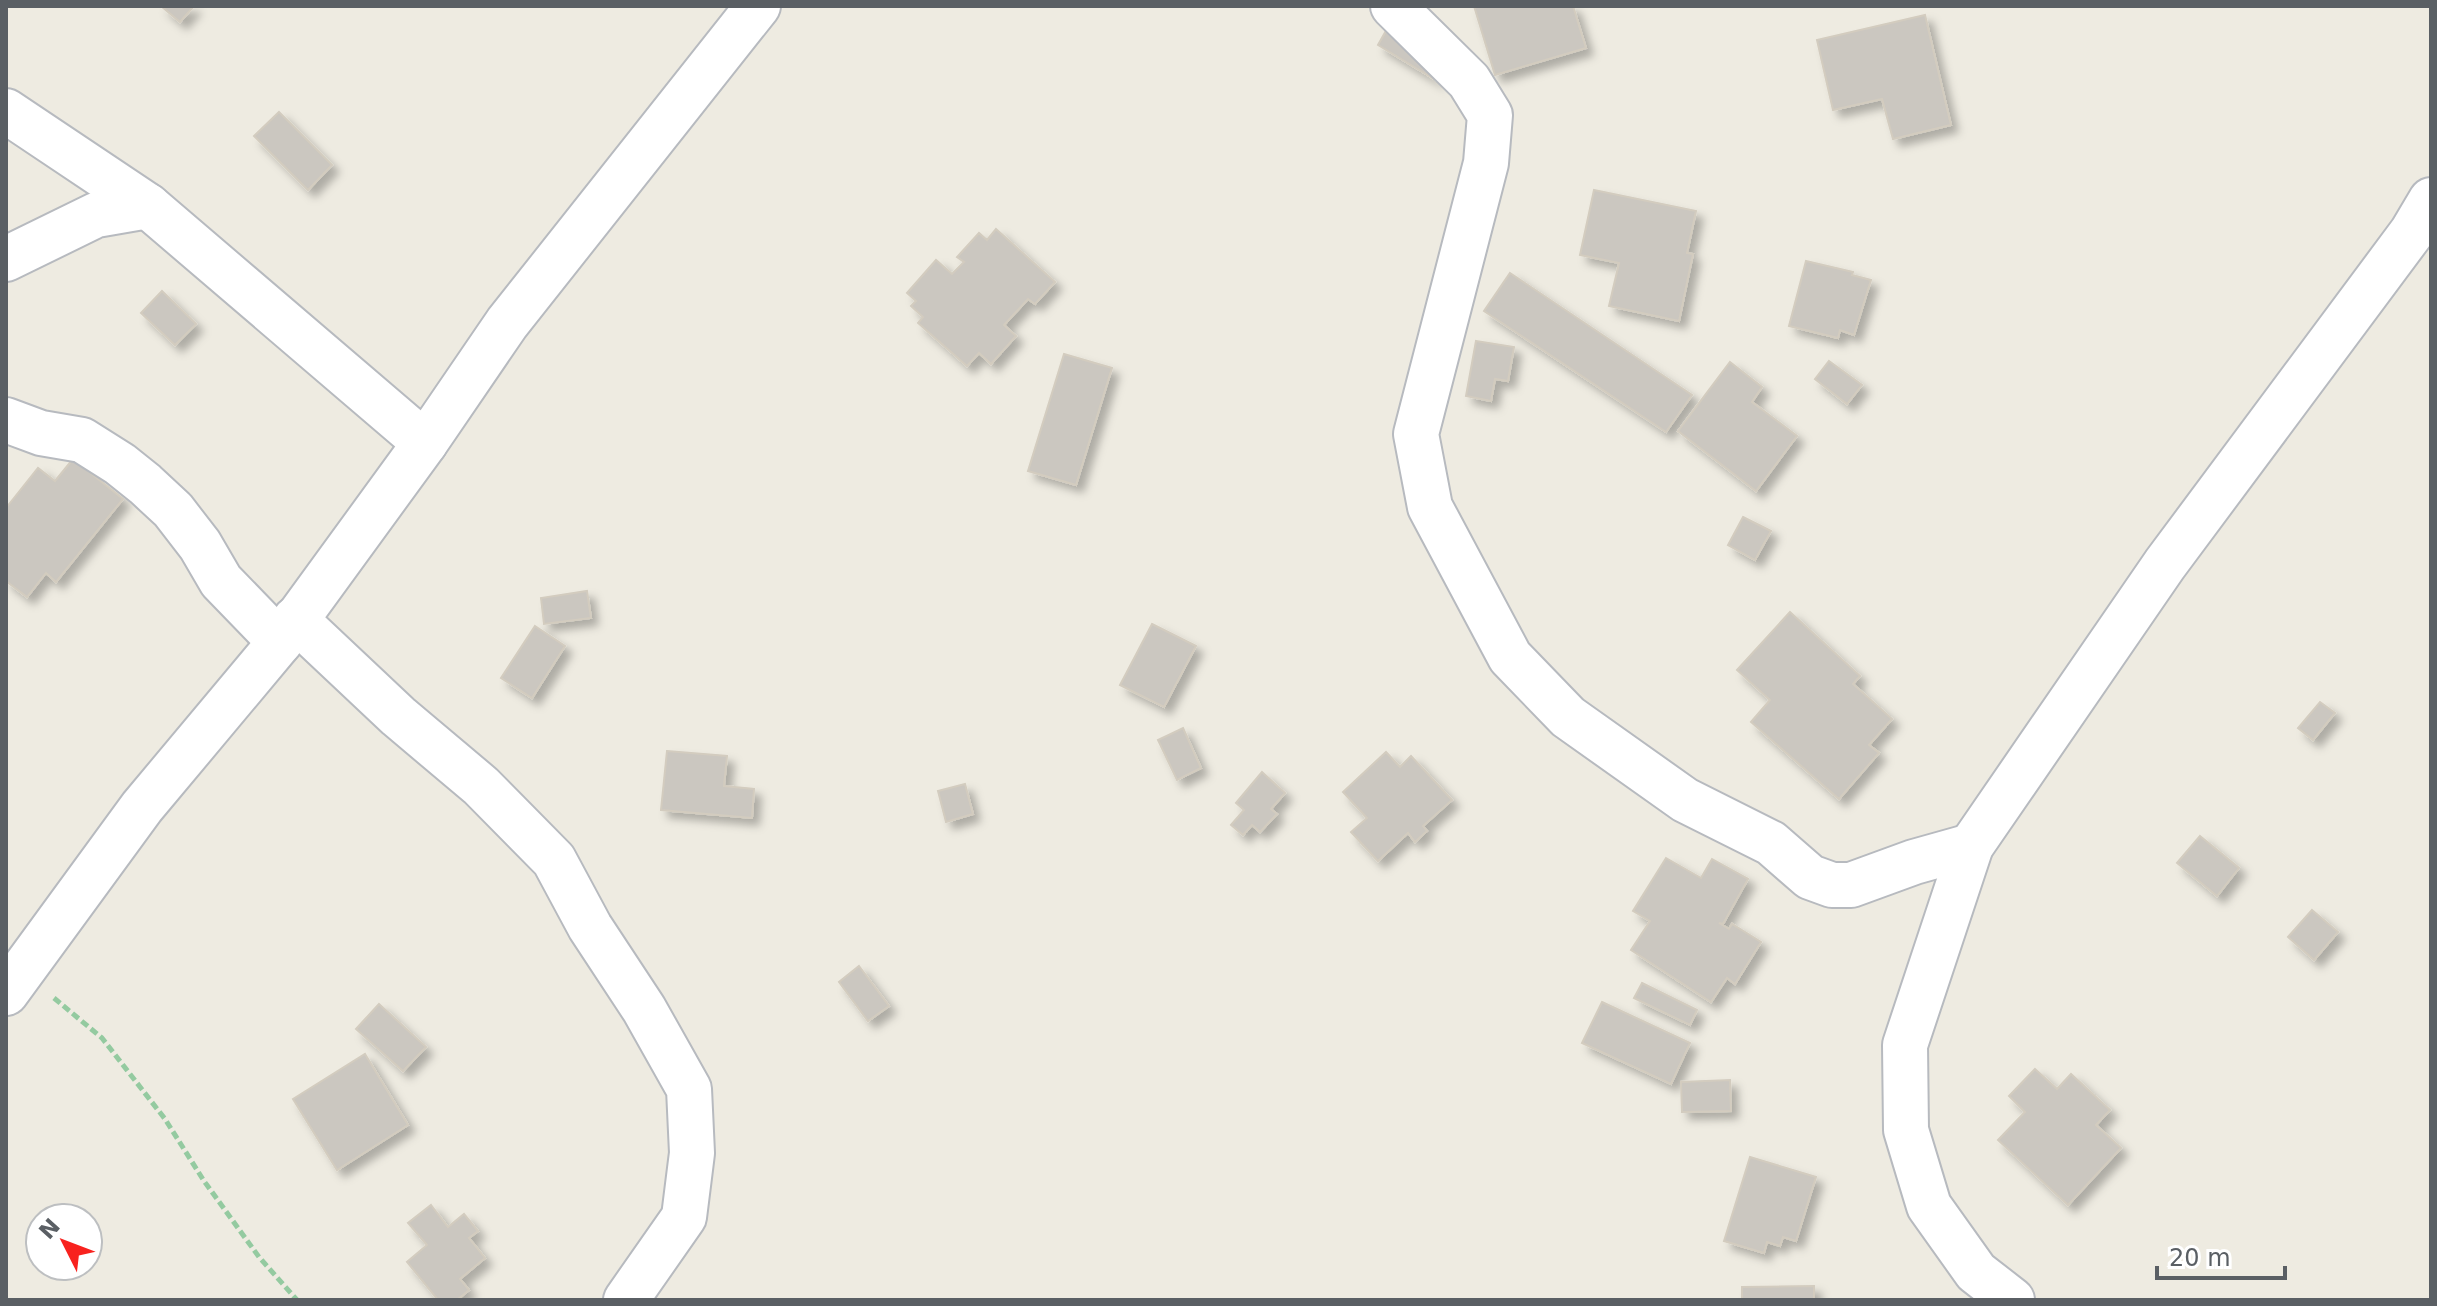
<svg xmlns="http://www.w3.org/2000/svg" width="2437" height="1306" font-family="'DejaVu Sans',sans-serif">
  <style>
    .building { fill: #cbc7c0; stroke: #d3ccbf; stroke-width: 2; filter: url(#shadow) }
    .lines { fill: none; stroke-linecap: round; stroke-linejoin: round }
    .minor-casing { stroke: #b7babf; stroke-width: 48 }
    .path { stroke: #94caa0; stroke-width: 5; stroke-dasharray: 8 4; stroke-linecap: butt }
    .minor { stroke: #fff; stroke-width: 44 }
  </style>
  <defs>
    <filter id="shadow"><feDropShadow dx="7" dy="7" stdDeviation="4" flood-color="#0004"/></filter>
  </defs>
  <rect width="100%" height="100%" fill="#eeebe1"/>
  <!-- building -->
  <g class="building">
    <path d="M161 6H194L180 22Z"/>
    <path d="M1474 6H1573L1586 48 1495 75Z"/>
    <path d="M1925 15 1951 125 1893 139 1882 99 1833 110 1817 40Z"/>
    <path d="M1387 29 1439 82 1378 45Z"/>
    <path d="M279 112 332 165 308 190 254 136Z"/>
    <path d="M1594 190 1696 211 1687 253 1693 254 1679 321 1609 306 1619 263 1580 255Z"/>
    <path d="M996 229 1055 282 1035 304 1028 299 1004 325 1016 336 991 364 979 353 967 366 918 323 923 317 911 306 916 301 907 293 936 260 952 274 964 262 957 257 979 233 987 240Z"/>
    <path d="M1806 261 1853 272 1852 275 1871 280 1854 335 1840 330 1838 338 1789 326Z"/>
    <path d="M1510 273 1692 395 1666 432 1484 311Z"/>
    <path d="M162 291 196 324 175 345 141 313Z"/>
    <path d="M1476 341 1514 347 1508 381 1495 379 1491 401 1466 396Z"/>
    <path d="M1064 354 1112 368 1076 485 1028 471Z"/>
    <path d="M1829 361 1862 385 1847 404 1815 379Z"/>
    <path d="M1730 362 1762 387 1752 402 1797 436 1756 491 1678 431Z"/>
    <path d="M73 459 123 499 56 582 46 573 27 597 6 581V508L38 468 55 481Z"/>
    <path d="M1743 517 1771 531 1755 560 1728 545Z"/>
    <path d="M587 591 591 618 544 624 541 598Z"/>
    <path d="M1790 612 1860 676 1853 684 1892 719 1869 745 1879 753 1839 799 1751 722 1770 700 1737 670Z"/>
    <path d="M1152 624 1196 646 1164 707 1120 685Z"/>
    <path d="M535 626 565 646 532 698 501 678Z"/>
    <path d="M2320 702 2335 713 2313 740 2298 728Z"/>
    <path d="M1183 728 1201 768 1177 780 1158 740Z"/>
    <path d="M667 751 727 756 724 786 754 789 752 818 661 810Z"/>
    <path d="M1386 752 1400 767 1411 756 1452 800 1423 826 1427 831 1415 842 1408 833 1378 861 1351 832 1367 818 1343 792Z"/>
    <path d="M1262 772 1285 793 1271 809 1277 814 1260 832 1252 825 1243 835 1231 825 1244 810 1236 803Z"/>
    <path d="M965 784 973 814 946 822 938 791Z"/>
    <path d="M2200 836 2239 868 2217 896 2177 863Z"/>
    <path d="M1666 858 1701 878 1712 859 1748 879 1723 924 1719 923 1729 929 1732 924 1761 942 1735 984 1727 978 1711 1002 1631 950 1650 921 1633 911Z"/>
    <path d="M2312 910 2338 932 2314 960 2288 937Z"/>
    <path d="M859 966 889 1006 868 1021 839 982Z"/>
    <path d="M1642 983 1697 1010 1690 1025 1634 998Z"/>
    <path d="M1602 1002 1690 1043 1671 1084 1582 1043Z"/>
    <path d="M379 1004 426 1047 403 1071 356 1029Z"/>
    <path d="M365 1054 408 1125 337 1170 293 1099Z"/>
    <path d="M2035 1069 2057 1089 2071 1074 2110 1110 2096 1125 2121 1148 2068 1205 1998 1140 2025 1112 2009 1096Z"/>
    <path d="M1730 1080 1731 1111 1682 1112 1681 1082Z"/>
    <path d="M1750 1157 1816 1177 1796 1241 1783 1237 1780 1246 1767 1242 1764 1253 1724 1241Z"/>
    <path d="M431 1205 448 1227 464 1214 478 1231 469 1238 485 1258 460 1279 469 1290 457 1300H438L407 1262 427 1245 408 1223Z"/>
    <path d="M1814 1286V1300H1742V1287Z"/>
  </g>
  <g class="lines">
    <defs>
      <g id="minor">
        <path d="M1393 6 1469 81 1490 115 1486 163 1416 434 1430 507 1510 657 1568 717 1685 800 1771 843 1810 877 1832 885H1851L1914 862 1971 846"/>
        <path d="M6 111 148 206 425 443"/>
        <path d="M6 259 96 215 148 206"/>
        <path d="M6 420 41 433 82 440 120 464 145 484 173 510 200 545 221 581 280 642"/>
        <path d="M295 619 398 716 481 786 554 860 590 927 644 1009 689 1089 692 1153 684 1217 626 1300"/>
        <path d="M6 993 142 807 280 642 425 443 507 323 758 6"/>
        <path d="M2012 1300 1976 1272 1929 1206 1906 1130 1905 1045 1971 846 2165 564 2412 232 2431 200"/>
      </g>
    </defs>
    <!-- minor casing -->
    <use href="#minor" class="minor-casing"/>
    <!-- path -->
    <path class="path" d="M54 998 102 1038 165 1119 204 1181 259 1257 297 1300"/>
    <!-- minor -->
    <use href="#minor" class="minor"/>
  </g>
  <!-- border -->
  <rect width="2437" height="1306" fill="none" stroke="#5a5f64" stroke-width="16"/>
  <!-- north arrow -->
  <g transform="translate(64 1242) rotate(312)"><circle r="38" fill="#ffffff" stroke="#bdbfc1" stroke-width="2"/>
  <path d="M0-6L14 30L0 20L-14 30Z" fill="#f8221e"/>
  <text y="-12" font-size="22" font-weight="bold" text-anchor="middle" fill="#5a5f64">N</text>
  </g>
  <!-- scale -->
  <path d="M2157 1266v12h128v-12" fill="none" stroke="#5a5f64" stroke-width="4"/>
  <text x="2169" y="1266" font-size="24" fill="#5a5f64" stroke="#ffffff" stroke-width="6" paint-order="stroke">20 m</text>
</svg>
